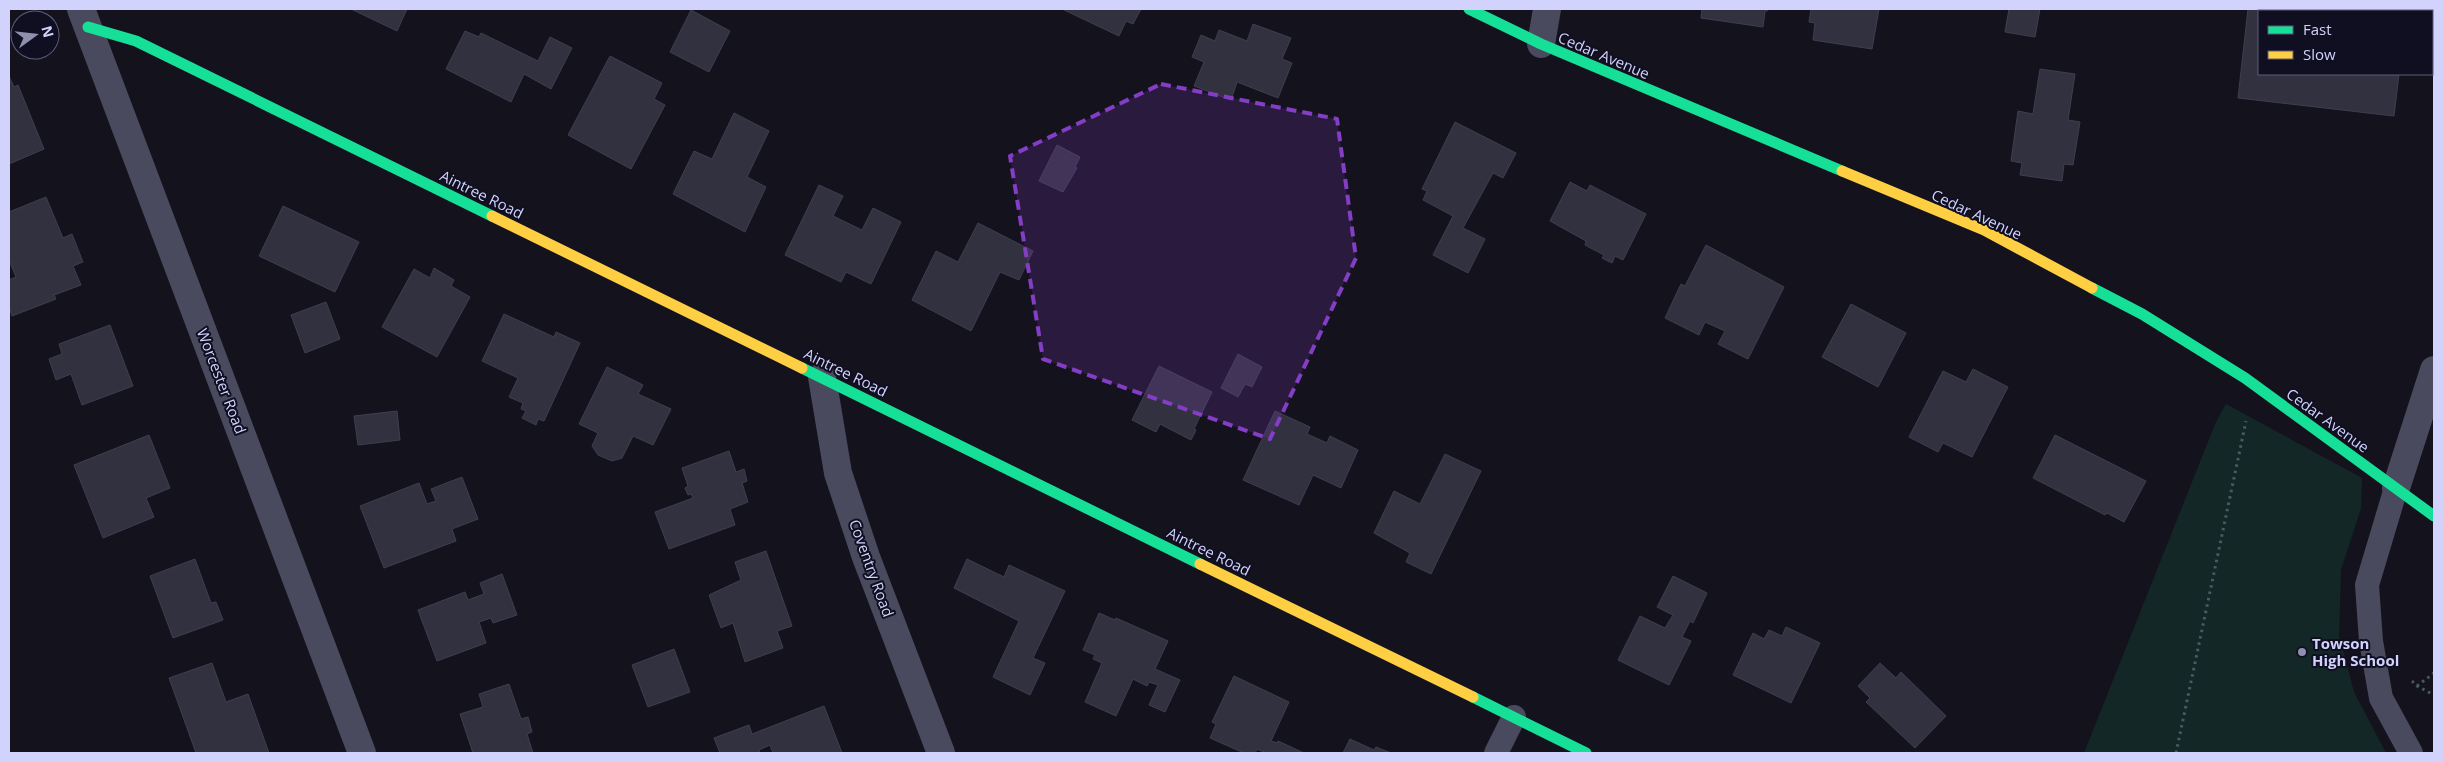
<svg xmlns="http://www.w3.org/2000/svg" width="2443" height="762" font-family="'Open Sans',sans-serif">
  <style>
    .green { fill: #132826 }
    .building { fill: #32313f; stroke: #3f3e50 }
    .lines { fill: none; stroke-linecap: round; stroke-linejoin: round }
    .path { stroke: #4a5962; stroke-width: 3; stroke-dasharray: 2.5 4; stroke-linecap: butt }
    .lane { stroke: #494a5d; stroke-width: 24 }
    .street { stroke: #494a5d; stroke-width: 28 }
    .fast { stroke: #16e098; stroke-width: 11 }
    .slow { stroke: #ffcf43; stroke-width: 11 }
    .marked { fill: #843dc5; fill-opacity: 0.2; stroke: #843dc5; stroke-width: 4; stroke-dasharray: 10 6; stroke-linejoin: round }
    .poi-dot { fill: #9090ae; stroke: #100f21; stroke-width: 2 }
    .labels { text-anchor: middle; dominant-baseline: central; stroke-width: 4; stroke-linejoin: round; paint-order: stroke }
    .street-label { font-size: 15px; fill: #d2d3fc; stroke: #100f21 }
    .poi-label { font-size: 15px; font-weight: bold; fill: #d2d3fc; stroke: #100f21; text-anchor: start }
  </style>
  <rect width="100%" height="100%" fill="#14131d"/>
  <!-- green -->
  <path class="green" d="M2226 404 2362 478 2361 508 2341 570 2339 636 2354 692 2386 753H2084L2216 422Z"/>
  <!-- building -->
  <g class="building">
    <path d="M351 9H407L397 31Z"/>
    <path d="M1062 9H1141L1133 24 1126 21 1119 36Z"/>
    <path d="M1702 9H1768L1767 11H1765L1763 27 1701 18Z"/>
    <path d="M1811 9H1879L1872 49 1813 40 1815 23 1809 22Z"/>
    <path d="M2009 9H2040L2035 37 2005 32Z"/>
    <path d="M2248 9H2406V11H2259V74H2399L2394 116 2238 98Z"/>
    <path d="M691 10 730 31 709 72 670 52Z"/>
    <path d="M1253 24 1291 38 1282 59 1292 63 1278 98 1237 82 1231 100 1194 86 1204 62 1192 57 1201 35 1215 41 1219 30 1247 41Z"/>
    <path d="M465 31 479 37 481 33 538 61 550 37 572 48 551 89 524 74 511 102 446 69Z"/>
    <path d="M610 56 662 83 654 99 665 105 631 169 568 135Z"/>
    <path d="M2040 69 2075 74 2068 120 2080 122 2073 165 2064 164 2062 181 2020 175 2022 163 2011 161 2018 111 2033 114Z"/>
    <path d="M9 76 14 87 18 85 44 149 9 164Z"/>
    <path d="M734 113 769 131 747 177 766 187 745 232 673 194 694 151 712 159Z"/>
    <path d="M1455 122 1516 153 1503 178 1493 173 1463 228 1485 239 1468 273 1433 255 1453 216 1423 200 1427 191 1422 189Z"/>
    <path d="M1057 145 1080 157 1075 167 1077 168 1063 192 1039 181Z"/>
    <path d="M1570 182 1587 191 1590 185 1646 214 1623 260 1615 256 1612 263 1602 258 1604 255 1585 245 1586 241 1550 221Z"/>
    <path d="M819 185 843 196 833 216 862 230 873 208 901 222 871 284 846 272 841 282 785 255Z"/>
    <path d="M46 197 63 238 72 234 83 262 73 266 81 285 54 295 56 299 12 316 9 307V280L16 277 9 260V212Z"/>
    <path d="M283 206 359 242 335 292 259 256Z"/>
    <path d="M978 223 1033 251 1019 280 1000 272 971 331 912 300 936 251 958 262Z"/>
    <path d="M1706 245 1784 287 1748 359 1718 344 1725 331 1705 322 1699 335 1665 318 1681 284 1685 286Z"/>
    <path d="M434 268 454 280 451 286 470 297 437 357 382 327 414 269 430 278Z"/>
    <path d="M326 302 340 339 305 353 291 315Z"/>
    <path d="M1851 304 1906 333 1878 387 1822 357Z"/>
    <path d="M504 314 554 337 556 332 580 343 544 421 538 419 536 425 522 418 526 411 521 409 523 403 509 397 518 378 482 361Z"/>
    <path d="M110 325 133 386 82 405 71 374 56 380 49 359 62 354 59 344Z"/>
    <path d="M1238 354 1262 367 1252 387 1245 384 1238 397 1221 388Z"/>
    <path d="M1159 366 1212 392 1194 429 1196 430 1191 440 1160 424 1156 432 1132 420Z"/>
    <path d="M607 367 643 385 638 394 671 409 653 445 633 436 622 458 612 461 598 455 592 446 598 433 579 424Z"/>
    <path d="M1973 369 2008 387 1972 457 1943 443 1938 452 1909 437 1943 371 1966 382Z"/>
    <path d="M397 411 400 440 358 445 354 416Z"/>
    <path d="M1275 411 1310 427 1307 434 1327 443 1330 436 1358 450 1341 488 1313 475 1299 505 1243 480Z"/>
    <path d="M149 435 170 488 146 498 154 517 103 538 74 465Z"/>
    <path d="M2055 435 2146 481 2124 522 2107 513 2105 515 2033 478Z"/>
    <path d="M729 451 736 472 744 469 747 481 742 483 748 502 730 509 735 525 669 549 655 512 693 498 691 494 688 495 685 488 688 486 682 468Z"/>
    <path d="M1445 454 1481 471 1431 574 1406 562 1410 553 1374 533 1394 491 1420 504Z"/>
    <path d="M462 477 478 519 452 529 456 541 384 568 360 506 419 483 427 504 436 501 431 489Z"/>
    <path d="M766 551 792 626 777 631 783 648 745 662 733 623 721 628 709 595 741 580 735 562Z"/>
    <path d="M195 559 211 603 216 602 223 620 173 638 150 576Z"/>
    <path d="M967 559 1004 577 1009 565 1065 591 1033 658 1045 663 1030 695 993 677 1019 621 954 588Z"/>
    <path d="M502 574 517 615 493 623 491 618 479 622 486 643 437 661 418 610 465 592 468 600 484 594 480 583Z"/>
    <path d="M1673 576 1707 593 1693 623 1690 621 1682 637 1691 641 1669 685 1618 660 1640 616 1665 628 1673 615 1657 607Z"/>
    <path d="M1099 613 1115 620 1116 618 1168 641 1155 669 1180 680 1165 712 1149 705 1158 685 1149 682 1147 686 1133 679 1116 716 1085 702 1102 663 1093 659 1095 655 1083 650Z"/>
    <path d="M1786 627 1820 643 1791 703 1733 675 1753 633 1764 639 1769 630 1782 636Z"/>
    <path d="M674 649 690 692 648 707 632 665Z"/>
    <path d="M212 663 226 702 248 694 269 753H196L169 678Z"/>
    <path d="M1880 663 1896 678 1901 672 1946 716 1915 748 1866 702 1870 698 1858 686Z"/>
    <path d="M1234 676 1289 702 1271 741 1277 743 1278 741 1304 753H1266L1257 749 1255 753H1244L1210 738 1216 724 1212 722Z"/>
    <path d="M509 684 521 719 528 717 532 732 527 734 533 753H473L460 714 483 707 479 694Z"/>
    <path d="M824 706 842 753H773L770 745 759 750 760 753H720L714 738 749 725 752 734Z"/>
    <path d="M1350 739 1374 750 1376 747 1391 753H1343Z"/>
  </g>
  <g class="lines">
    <!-- path -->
    <g class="path">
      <path d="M2412 681 2417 686 2434 695"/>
      <path d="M2417 686 2434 673"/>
      <path d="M2176 753 2246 421"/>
    </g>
    <!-- lane -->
    <g class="lane">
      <path d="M2396 488 2367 585 2371 641 2381 698 2411 753"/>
      <path d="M1496 753 1514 717"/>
    </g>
    <!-- street -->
    <g class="street">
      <path d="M81 9 362 753"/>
      <path d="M1541 44 1547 9"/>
      <path d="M822 377 838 473 866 557 941 753"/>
      <path d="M2396 488 2434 370"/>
    </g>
    <!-- fast -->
    <g class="fast">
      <path d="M1469 9 1541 44 1842 171"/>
      <path d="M88 27 136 41 492 216"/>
      <path d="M2092 288 2142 314 2245 378 2434 516"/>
      <path d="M802 368 1200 564"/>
      <path d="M1473 697 1586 753"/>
    </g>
    <!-- slow -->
    <g class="slow">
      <path d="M1842 171 1984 230 2092 288"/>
      <path d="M492 216 802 368"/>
      <path d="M1200 564 1473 697"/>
    </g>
  </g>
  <!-- marked area -->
  <path class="marked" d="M1161 84 1337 119 1356 258 1270 439 1043 359 1010 156Z"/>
  <!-- markers -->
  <circle class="poi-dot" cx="2302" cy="652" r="5"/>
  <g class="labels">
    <!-- street labels -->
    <g class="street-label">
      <text transform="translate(1604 55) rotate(23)">Cedar Avenue</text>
      <text transform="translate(482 194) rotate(26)">Aintree Road</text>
      <text transform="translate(1977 214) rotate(25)">Cedar Avenue</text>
      <text transform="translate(846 372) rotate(26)">Aintree Road</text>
      <text transform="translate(222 381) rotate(69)">Worcester Road</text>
      <text transform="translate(2328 420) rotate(36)">Cedar Avenue</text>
      <text transform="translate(1209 551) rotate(26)">Aintree Road</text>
      <text transform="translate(872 568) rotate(70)">Coventry Road</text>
    </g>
    <!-- poi labels -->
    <g class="poi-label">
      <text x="2312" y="643">Towson<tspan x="2312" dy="17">High School</tspan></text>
    </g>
  </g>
  <!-- border -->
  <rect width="2443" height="762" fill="none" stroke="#d2d3fc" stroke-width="20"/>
  <!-- legend -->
  <rect x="2258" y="10" width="175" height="65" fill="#100f21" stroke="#5e5d79"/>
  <rect x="2268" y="26" width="25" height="8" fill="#16e098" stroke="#5e5d79"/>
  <text x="2303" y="35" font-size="15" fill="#d2d3fc">Fast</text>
  <rect x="2268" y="51" width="25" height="8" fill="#ffcf43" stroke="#5e5d79"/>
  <text x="2303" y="60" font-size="15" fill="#d2d3fc">Slow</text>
  <!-- north arrow -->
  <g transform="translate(35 35) rotate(75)"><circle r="24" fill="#100f21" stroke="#5e5d79"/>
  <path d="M0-4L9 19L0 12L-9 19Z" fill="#9090ae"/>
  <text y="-8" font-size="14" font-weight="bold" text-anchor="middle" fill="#d2d3fc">N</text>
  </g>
</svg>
